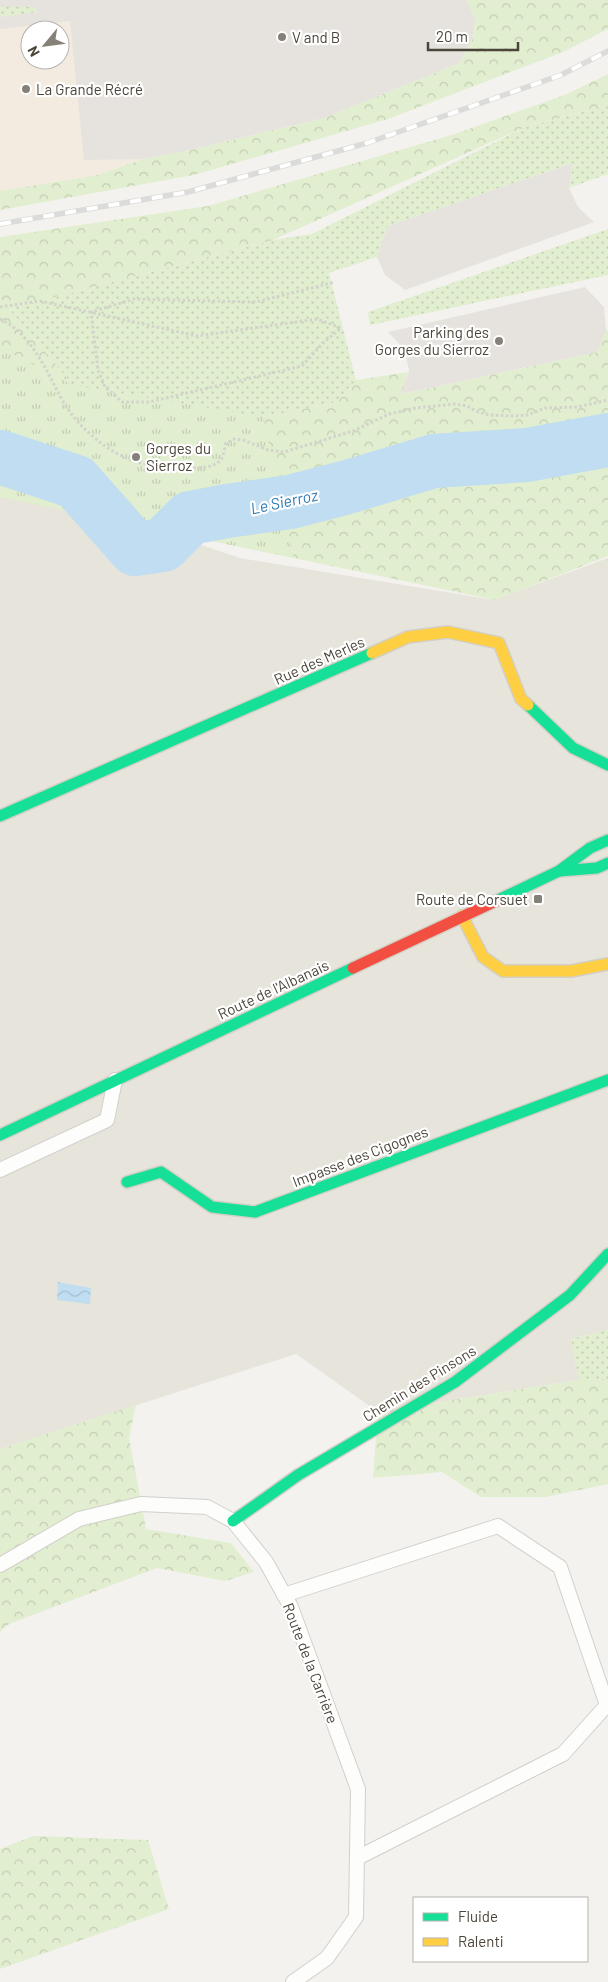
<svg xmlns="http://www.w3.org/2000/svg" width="608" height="1982" font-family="Barlow,sans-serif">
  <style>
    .residential { fill: #e7e4dc }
    .commercial { fill: #f3ebdf; fill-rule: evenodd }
    .grass { fill: url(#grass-dots) }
    .forest { fill: url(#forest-crowns) }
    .park { fill: url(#park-tufts) }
    .parking { fill: #e6e3df }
    .water { fill: url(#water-waves) }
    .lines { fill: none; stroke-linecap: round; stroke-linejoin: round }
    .river { stroke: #c0ddf1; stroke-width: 54 }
    .lane-casing { stroke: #d2d0cb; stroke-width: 16 }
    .fast-casing { stroke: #d3cfc5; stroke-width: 14 }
    .slow-casing { stroke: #d3cfc5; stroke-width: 14 }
    .jam-casing { stroke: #d3cfc5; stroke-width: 14 }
    .path { stroke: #d3d2cc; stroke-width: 3; stroke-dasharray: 2.5 2.5; stroke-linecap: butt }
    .lane { stroke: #fdfdfc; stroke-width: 14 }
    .fast { stroke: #16e098; stroke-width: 11 }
    .slow { stroke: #ffcf43; stroke-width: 11 }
    .jam { stroke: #f24e42; stroke-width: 11 }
    .rail-casing { stroke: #dbdbda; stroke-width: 5.5 }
    .rail { stroke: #fff; stroke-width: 4; stroke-dasharray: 11; stroke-linecap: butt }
    .poi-dot { fill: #868178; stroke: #fff; stroke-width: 2 }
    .labels { text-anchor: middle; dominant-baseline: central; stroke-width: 4.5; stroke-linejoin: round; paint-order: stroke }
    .poi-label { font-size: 15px; fill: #4b4439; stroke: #fff; text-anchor: start }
    .street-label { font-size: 15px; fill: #4b4439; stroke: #fff }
    .water-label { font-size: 16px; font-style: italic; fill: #2e7ab2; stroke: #fff }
  </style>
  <defs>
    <pattern id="grass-dots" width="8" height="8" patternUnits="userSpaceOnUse" patternTransform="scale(1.25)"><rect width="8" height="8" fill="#e1eecf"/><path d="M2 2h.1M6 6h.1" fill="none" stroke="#c3cdb2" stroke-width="1.8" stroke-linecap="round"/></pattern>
    <pattern id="forest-crowns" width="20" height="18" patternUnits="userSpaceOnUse" patternTransform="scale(1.25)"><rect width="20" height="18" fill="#e1eecf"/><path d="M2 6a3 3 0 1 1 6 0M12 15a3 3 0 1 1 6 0" fill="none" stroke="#c3cdb2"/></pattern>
    <pattern id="park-tufts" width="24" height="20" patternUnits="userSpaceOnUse" patternTransform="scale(1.25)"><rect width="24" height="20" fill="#e1eecf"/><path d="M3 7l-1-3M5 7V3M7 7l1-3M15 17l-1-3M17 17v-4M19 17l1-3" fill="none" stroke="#c3cdb2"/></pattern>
    <pattern id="water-waves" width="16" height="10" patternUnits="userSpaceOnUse" patternTransform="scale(1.25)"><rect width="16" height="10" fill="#c0ddf1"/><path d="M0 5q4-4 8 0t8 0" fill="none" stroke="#a6bfcf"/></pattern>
  </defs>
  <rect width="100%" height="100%" fill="#f4f2ee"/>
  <!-- residential -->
  <path class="residential" d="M0 477 240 558 494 600 608 558V1330L571 1339 579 1380 378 1412 296 1354 0 1449Z"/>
  <!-- commercial -->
  <path class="commercial" d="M0 0H467L472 40 98 175 0 191ZM30 30H60V60H30Z"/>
  <!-- grass -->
  <g class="grass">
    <path d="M0 7H35L38 12 0 17Z"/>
    <path d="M608 105V174L569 188 573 163 388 226 377 257 329 273 356 380 337 402 263 417 181 414 72 385 9 309 273 240 312 234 525 127Z"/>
    <path d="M608 229V275L370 325 368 312Z"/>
    <path d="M608 1330V1379L579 1380 571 1339Z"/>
  </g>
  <!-- forest -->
  <g class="forest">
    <path d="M467 0H608V29L563 52 388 119 194 175 0 210V191L98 175 143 159 185 151 324 118 459 63 472 40 475 21Z"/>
    <path d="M608 74V105L525 127 273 240 9 309 72 384 181 414 263 417 337 402 356 380 408 372 402 394 597 352 606 330H608V556L495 600 0 497V237L208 206 455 134 567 94Z"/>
    <path d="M608 1379V1484L546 1497H481L442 1472 373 1478 378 1412 579 1380Z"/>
    <path d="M136 1405 129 1438 146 1529 231 1543 254 1572 225 1581 157 1568 9 1624 0 1632V1449Z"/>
    <path d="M33 1836 148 1840 169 1909 0 1969V1849Z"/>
  </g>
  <!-- park -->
  <path class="park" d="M0 347 72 385 263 417 294 558 0 497Z"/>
  <!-- parking -->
  <g class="parking">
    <path d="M0 0H467L475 20 472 40 459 63 324 118 185 151 143 159 84 160 70 21 0 29V17L38 12 35 7H0Z"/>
    <path d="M573 163 569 188 578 207 594 222 405 290 385 275 377 257 388 226Z"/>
    <path d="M585 287 604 307 606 330 597 352 401 394 409 371 405 350 388 332Z"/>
  </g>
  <!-- water -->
  <path class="water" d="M58 1282 91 1288 90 1304 57 1300Z"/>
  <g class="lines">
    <!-- river -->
    <path class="river" d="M0 457 76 482 135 549 163 545 190 518 227 511 290 502 344 488 434 461 527 455 608 440"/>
    <defs>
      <g id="lane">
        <path d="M0 1170 107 1120 115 1080"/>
        <path d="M0 1565 79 1519 141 1504 207 1507 233 1521 266 1562 291 1607 358 1789 356 1917 327 1958 293 1982"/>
        <path d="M284 1595 498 1526 560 1567 607 1705 563 1754 357 1858"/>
      </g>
      <g id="fast">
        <path d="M528 705 573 748 608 765"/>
        <path d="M0 816 372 653"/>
        <path d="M559 871 597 868 608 863"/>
        <path d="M498 900 559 871 590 848 608 840"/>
        <path d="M0 1135 353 968"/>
        <path d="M127 1182 161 1172 212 1207 255 1212 608 1080"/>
        <path d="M233 1521 298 1475 455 1382 570 1295 608 1254"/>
      </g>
      <g id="slow">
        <path d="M372 653 408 637 448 632 499 643 521 699 528 705"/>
        <path d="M462 916 483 957 503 971H571L608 964"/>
      </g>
      <path id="jam" d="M353 968 498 900"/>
    </defs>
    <!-- lane casing -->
    <use href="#lane" class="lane-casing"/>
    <!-- fast casing -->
    <use href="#fast" class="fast-casing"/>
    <!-- slow casing -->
    <use href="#slow" class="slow-casing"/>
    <!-- jam casing -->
    <use href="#jam" class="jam-casing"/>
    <!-- path -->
    <g class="path">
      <path d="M0 307 40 301 197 336 317 319 341 328 323 343 302 366 149 402H122L105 387 98 370 91 312 134 299 256 302 335 282"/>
      <path d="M0 319C18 327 30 343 40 359 49 373 55 388 64 403 79 428 108 453 137 462 150 466 165 466 179 467 191 468 210 470 220 461 224 457 224 448 226 443L234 439 243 440 268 450 284 452 353 431 389 414 415 408 455 404 467 406 478 412 490 415 515 416 528 415 545 408 577 407 608 400"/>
    </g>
    <!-- lane -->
    <use href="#lane" class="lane"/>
    <!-- fast -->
    <use href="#fast" class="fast"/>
    <!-- slow -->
    <use href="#slow" class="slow"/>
    <!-- jam -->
    <use href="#jam" class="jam"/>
    <defs>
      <path id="rail" d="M0 224 188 192 367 143 561 75 608 51"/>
    </defs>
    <!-- rail casing -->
    <use href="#rail" class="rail-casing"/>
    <!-- rail -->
    <use href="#rail" class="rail"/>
  </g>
  <!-- markers -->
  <g class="poi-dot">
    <circle cx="282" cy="37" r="5"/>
    <circle cx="26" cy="89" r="5"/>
    <circle cx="499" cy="341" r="5"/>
    <circle cx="136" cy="457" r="5"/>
    <rect x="533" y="894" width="10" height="10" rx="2.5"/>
  </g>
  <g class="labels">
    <!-- poi labels -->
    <g class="poi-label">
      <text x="292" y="37">V and B</text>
      <text x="36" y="89">La Grande Récré</text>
      <text x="489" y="332" text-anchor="end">Parking des<tspan x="489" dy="17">Gorges du Sierroz</tspan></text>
      <text x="146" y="448">Gorges du<tspan x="146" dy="17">Sierroz</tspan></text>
      <text x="528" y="899" text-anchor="end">Route de Corsuet</text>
    </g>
    <!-- street labels -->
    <g class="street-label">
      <text transform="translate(319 660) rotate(-24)">Rue des Merles</text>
      <text transform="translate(273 989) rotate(-25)">Route de l'Albanais</text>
      <text transform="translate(360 1156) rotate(-21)">Impasse des Cigognes</text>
      <text transform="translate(419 1383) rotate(-32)">Chemin des Pinsons</text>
      <text transform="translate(311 1663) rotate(69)">Route de la Carrière</text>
    </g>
    <!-- water labels -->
    <g class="water-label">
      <text transform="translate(284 501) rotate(-12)">Le Sierroz</text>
    </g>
  </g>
  <!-- legend -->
  <rect x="413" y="1897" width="175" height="65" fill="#ffffff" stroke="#b7b4b0"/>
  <rect x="423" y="1913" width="25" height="8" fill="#16e098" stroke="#b7b4b0"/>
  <text x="458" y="1922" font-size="15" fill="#4b4439">Fluide</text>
  <rect x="423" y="1938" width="25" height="8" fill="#ffcf43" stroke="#b7b4b0"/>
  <text x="458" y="1947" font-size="15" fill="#4b4439">Ralenti</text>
  <!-- north arrow -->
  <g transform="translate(45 45) rotate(241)"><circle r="24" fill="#ffffff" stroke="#b7b4b0"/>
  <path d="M0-4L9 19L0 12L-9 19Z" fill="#868178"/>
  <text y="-8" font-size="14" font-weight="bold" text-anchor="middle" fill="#4b4439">N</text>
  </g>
  <!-- scale -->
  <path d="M428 42v8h90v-8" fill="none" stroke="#4b4439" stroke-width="2.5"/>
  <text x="436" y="42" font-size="15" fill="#4b4439" stroke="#ffffff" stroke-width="4" paint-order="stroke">20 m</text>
</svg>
